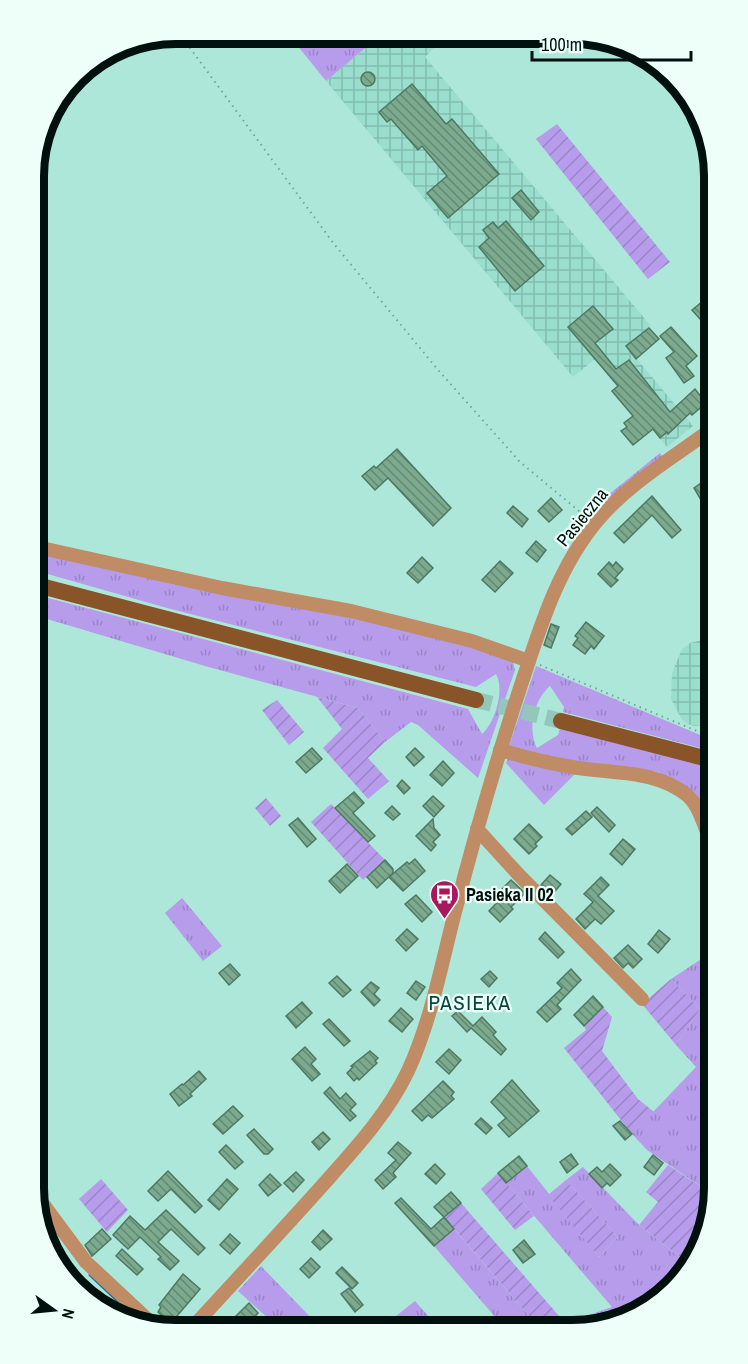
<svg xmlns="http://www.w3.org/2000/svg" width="748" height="1364" font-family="'Archivo Narrow',sans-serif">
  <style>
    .industrial { fill: url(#industrial-grid) }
    .grass { fill: url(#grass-tufts) }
    .garden { fill: url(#garden-furrows) }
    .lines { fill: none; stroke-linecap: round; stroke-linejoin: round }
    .stream { stroke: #277096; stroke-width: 3 }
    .building { fill: url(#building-back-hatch); stroke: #4d7960; stroke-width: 1.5 }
    .major-tunnel { stroke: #93c7ba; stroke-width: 16; stroke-dasharray: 16 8; stroke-linecap: butt }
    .path { stroke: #76a398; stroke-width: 2; stroke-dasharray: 1.5 4.5; stroke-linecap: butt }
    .minor { stroke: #bf8c65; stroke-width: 14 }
    .major { stroke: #895427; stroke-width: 16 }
    .labels { text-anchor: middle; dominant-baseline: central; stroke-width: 4.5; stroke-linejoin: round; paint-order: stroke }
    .street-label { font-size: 18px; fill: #00110d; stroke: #eefffa }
    .poi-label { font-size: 18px; font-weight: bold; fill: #00110d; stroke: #eefffa; text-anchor: start }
    .quarter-label { font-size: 21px; letter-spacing: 1.5px; fill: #07483e; stroke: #eefffa }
    .rim { fill: none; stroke: #00110d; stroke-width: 8 }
  </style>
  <defs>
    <pattern id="industrial-grid" width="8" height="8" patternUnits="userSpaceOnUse" patternTransform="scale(1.5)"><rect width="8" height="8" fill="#9adece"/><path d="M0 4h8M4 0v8" fill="none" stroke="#83bdb0"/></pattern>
    <pattern id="grass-tufts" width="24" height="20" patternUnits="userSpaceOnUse" patternTransform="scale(1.5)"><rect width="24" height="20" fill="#b69cea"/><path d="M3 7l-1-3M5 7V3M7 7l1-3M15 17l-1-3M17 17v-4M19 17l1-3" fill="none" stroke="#9b85c8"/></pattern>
    <pattern id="garden-furrows" width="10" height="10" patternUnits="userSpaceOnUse" patternTransform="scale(1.5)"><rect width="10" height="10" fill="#b69cea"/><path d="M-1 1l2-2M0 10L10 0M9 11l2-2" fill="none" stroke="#9b85c8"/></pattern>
    <pattern id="building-back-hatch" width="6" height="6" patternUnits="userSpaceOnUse" patternTransform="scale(1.5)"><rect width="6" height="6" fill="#7caa8f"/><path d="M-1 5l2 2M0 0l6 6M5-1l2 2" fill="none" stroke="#638973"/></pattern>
  </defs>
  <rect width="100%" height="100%" fill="#ade7d9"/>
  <!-- industrial -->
  <g class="industrial">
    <path d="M382 34 440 35 443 39 425 57 651 326 626 346 693 426 667 447 595 359 573 377 326 81Z"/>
    <path d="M702 640H711V724L695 726 687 724 681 718 671 699 672 673 682 649 690 643Z"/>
  </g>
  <!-- grass -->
  <g class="grass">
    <path d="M288 34H382L326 81Z"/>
    <path d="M660 453 663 457 592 518 586 513Z"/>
    <path d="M37 551 336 614 489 652 513 662 515 670 478 778 418 725 411 722 385 742 358 708 205 666 37 616V595L468 709 482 734C495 723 505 690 496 674L476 687 167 608 37 571Z"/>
    <path d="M536 666 712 740V751L563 712 564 707 550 686C534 699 527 730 537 748L558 735 560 728 712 767V814C690 801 683 783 658 772L546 759 508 749Z"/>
    <path d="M509 756 577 772 544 805 506 763Z"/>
    <path d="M182 898 222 946 203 961 165 913Z"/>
    <path d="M706 956 713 959 715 1196 647 1150 632 1134 696 1067 676 1045 700 1009 671 979Z"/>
    <path d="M527 1166 599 1257 618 1237 566 1180 583 1167 639 1225 690 1265 681 1278 618 1323 583 1324 589 1315 612 1307 506 1183Z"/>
    <path d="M454 1229 536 1324 502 1325 434 1246Z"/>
    <path d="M261 1266 319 1326 320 1327 279 1328 238 1291Z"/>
    <path d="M415 1301 437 1326 382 1327Z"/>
  </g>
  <!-- garden -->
  <g class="garden">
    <path d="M557 124 670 262 648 279 536 139Z"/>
    <path d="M317 697 358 708 385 742 368 758 389 781 368 799 323 748 342 729Z"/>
    <path d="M277 700 304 732 289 745 262 710Z"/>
    <path d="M266 798 281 816 270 826 255 808Z"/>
    <path d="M331 804 385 860 363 880 311 822Z"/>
    <path d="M671 979 700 1009 676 1045 642 1004Z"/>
    <path d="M603 1007 612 1017 602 1051 638 1099 654 1112 632 1134 564 1048 586 1030 584 1026Z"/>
    <path d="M668 1165 715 1196 689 1264 639 1225 658 1202 646 1192Z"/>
    <path d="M498 1173 534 1216 515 1230 481 1189Z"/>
    <path d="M101 1179 128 1210 107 1232 79 1199Z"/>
    <path d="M566 1180 618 1237 599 1257 548 1195Z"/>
    <path d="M461 1203 566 1324H536L444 1217Z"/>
  </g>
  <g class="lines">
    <!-- stream -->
    <path class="stream" d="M90 1275 140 1322"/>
  </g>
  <!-- building -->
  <g class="building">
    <circle cx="368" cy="79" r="7"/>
    <path d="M412 84 446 124 452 119 499 174 448 218 427 193 447 176 422 146 418 150 391 119 387 122 379 112Z"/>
    <path d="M521 190 539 212 531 220 512 198Z"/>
    <path d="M506 221 544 266 515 291 479 247 489 238 483 230 493 222 498 228Z"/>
    <path d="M703 301 709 308V312L700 319 692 310Z"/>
    <path d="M593 306 613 329 595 343 616 369 629 360 670 412 695 389 706 403 692 415 690 413 668 434 667 432 660 438 653 429 633 445 621 431 627 427 624 423 633 416 612 391 618 386 568 327Z"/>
    <path d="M671 327 697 356 686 366 694 376 684 383 666 358 674 352 660 336Z"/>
    <path d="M649 328 659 339 636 359 626 346Z"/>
    <path d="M397 449 451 508 433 526 388 478 375 490 362 476 374 466 376 468Z"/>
    <path d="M710 477V495L701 500 694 488Z"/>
    <path d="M652 496 681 530 672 538 652 515 624 543 614 533Z"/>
    <path d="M551 498 562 510 549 522 538 511Z"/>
    <path d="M513 506 528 519 522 527 507 513Z"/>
    <path d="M536 541 546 550 537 562 526 553Z"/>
    <path d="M422 557 433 568 418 583 407 573Z"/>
    <path d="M500 561 513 573 495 592 482 580Z"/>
    <path d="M609 562 613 566 616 562 623 569 615 578 618 580 611 587 598 574Z"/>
    <path d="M586 622 604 636 594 649 591 646 585 654 573 645 578 638 575 636Z"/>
    <path d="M551 624 559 627 551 648 544 645Z"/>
    <path d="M312 748 322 759 306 773 296 762Z"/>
    <path d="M415 748 424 757 414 766 406 757Z"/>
    <path d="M443 761 454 773 442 786 430 775Z"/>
    <path d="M402 780 410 788 404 794 397 786Z"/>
    <path d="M354 792 364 803 353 813 375 836 368 842 335 808Z"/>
    <path d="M433 796 444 806 434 817 423 806Z"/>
    <path d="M392 806 400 814 393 820 385 813Z"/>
    <path d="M597 807 615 825 609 832 591 813Z"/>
    <path d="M586 811 592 817 572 835 566 829Z"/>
    <path d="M298 818 316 839 307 847 289 825Z"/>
    <path d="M433 819 434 828 440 835 433 842 436 845 431 851 416 836Z"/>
    <path d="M529 824 542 837 535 844 537 846 529 854 514 839Z"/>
    <path d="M623 839 635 849 622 865 610 854Z"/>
    <path d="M415 859 425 871 403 891 389 877 407 862 409 864Z"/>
    <path d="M385 860 393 869V873L377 888 367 877Z"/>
    <path d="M347 864 358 876 340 893 329 881Z"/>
    <path d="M550 875 561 884 552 895 541 885Z"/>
    <path d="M601 877 609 885 598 896 614 911 601 924 595 919 585 929 576 919 593 902 584 894Z"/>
    <path d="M511 880 525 893 511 907 513 909 500 922 489 911 506 893 502 889Z"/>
    <path d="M416 895 432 912 422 922 405 904Z"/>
    <path d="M407 929 418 939 406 951 396 940Z"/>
    <path d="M659 930 670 939 658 953 648 944Z"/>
    <path d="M545 932 564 952 558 958 539 939Z"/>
    <path d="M628 945 642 959 633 968 628 963 623 968 614 958Z"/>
    <path d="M230 964 240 975 229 985 219 973Z"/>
    <path d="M571 969 581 980 557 1005 561 1009 547 1022 537 1012 562 988 557 983Z"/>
    <path d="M490 971 497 978 489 987 481 979Z"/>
    <path d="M337 976 351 990 343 997 329 983Z"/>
    <path d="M416 981 425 987 416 1000 407 993Z"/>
    <path d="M371 982 379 988 374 994 380 1000 374 1006 361 992Z"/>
    <path d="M593 996 603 1007 584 1026 574 1015Z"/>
    <path d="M302 1002 312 1013 296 1028 286 1016Z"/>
    <path d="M401 1008 413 1019 402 1032 389 1021Z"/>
    <path d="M458 1011 473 1026 482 1017 496 1032 493 1035 506 1049 501 1055 471 1028 467 1032 452 1016Z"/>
    <path d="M329 1019 350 1041 344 1046 323 1024Z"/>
    <path d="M305 1047 316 1059 311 1064 320 1074 312 1081 292 1059Z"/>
    <path d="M449 1049 461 1060 449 1074 436 1062Z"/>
    <path d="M370 1051 378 1058 375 1061 377 1063 359 1080 357 1078 354 1081 347 1073 353 1067 351 1066Z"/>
    <path d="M199 1071 206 1079 190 1094 192 1096 179 1106 170 1094 182 1084 183 1085Z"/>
    <path d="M512 1080 539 1111 509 1137 498 1125 506 1118 491 1102Z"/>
    <path d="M443 1081 454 1092 451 1096 454 1099 432 1118 428 1115 422 1121 412 1111Z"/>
    <path d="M330 1087 340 1099 346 1093 356 1104 350 1110 356 1116 350 1121 324 1093Z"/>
    <path d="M233 1106 243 1116 223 1134 213 1124Z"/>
    <path d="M481 1118 492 1128 486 1134 475 1124Z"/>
    <path d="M620 1121 632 1134 625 1140 613 1126Z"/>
    <path d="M254 1129 273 1149 268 1154H264L247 1135Z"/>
    <path d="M323 1132 330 1139 319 1150 312 1142Z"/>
    <path d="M398 1142 411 1153 393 1173 396 1177 383 1189 375 1180 396 1160 388 1153Z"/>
    <path d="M226 1145 243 1162 235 1169 219 1152Z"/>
    <path d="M571 1154 578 1164 567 1173 560 1162Z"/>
    <path d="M653 1155 663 1163 654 1175 644 1167Z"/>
    <path d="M519 1156 527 1166 506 1183 498 1173Z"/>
    <path d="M435 1164 445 1174 436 1184 425 1174Z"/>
    <path d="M610 1164 621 1175 610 1186 607 1183 602 1188 589 1174 597 1167 602 1172Z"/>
    <path d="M168 1171 202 1206 195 1213 171 1189 158 1201 148 1191Z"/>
    <path d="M296 1172 304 1180 293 1192 284 1183Z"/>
    <path d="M270 1174 281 1185 268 1196 259 1185Z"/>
    <path d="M227 1179 238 1189 219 1210 208 1200Z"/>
    <path d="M451 1192 461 1203 444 1217 434 1207Z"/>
    <path d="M401 1198 431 1229 444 1217 454 1229 434 1246 395 1203Z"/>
    <path d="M166 1210 205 1248 198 1255 171 1229 158 1242 179 1261 170 1270 158 1259 161 1257 140 1237 128 1249 113 1235 130 1216 145 1230Z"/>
    <path d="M102 1229 111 1239 92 1256 85 1245Z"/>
    <path d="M323 1230 332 1239 320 1250 312 1242Z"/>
    <path d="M230 1234 240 1243 230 1254 220 1245Z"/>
    <path d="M524 1240 535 1254 523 1263 513 1250Z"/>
    <path d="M122 1249 143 1269 137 1275 116 1256Z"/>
    <path d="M311 1258 320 1267 309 1278 300 1269Z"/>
    <path d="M342 1267 358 1283 352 1289 336 1273Z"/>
    <path d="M183 1274 200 1289 171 1323 158 1312 161 1307 159 1305Z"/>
    <path d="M349 1288 363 1305 355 1312 341 1294Z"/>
    <path d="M249 1303 258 1313 245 1327 235 1317Z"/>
  </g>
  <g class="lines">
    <!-- major-tunnel -->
    <path class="major-tunnel" d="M476 700 561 721"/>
    <!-- path -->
    <g class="path">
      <path d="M179 33 334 244 439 371 520 462 585 516"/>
      <path d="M540 665 711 737"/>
    </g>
    <!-- minor -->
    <g class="minor">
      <path d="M37 547 222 588 351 611 472 641 529 661"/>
      <path d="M500 750C524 757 547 763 572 767 611 774 656 769 688 796 699 806 703 823 709 837"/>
      <path d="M477 829 518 874 642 999"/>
      <path d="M40 1200 86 1262 159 1330"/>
      <path d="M191 1329C234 1282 278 1235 321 1187 353 1151 387 1115 408 1071 431 1021 441 966 455 912 476 831 499 750 526 670 543 618 561 564 597 521 628 484 671 459 709 431"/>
    </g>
    <!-- major -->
    <g class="major">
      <path d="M37 585 476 700"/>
      <path d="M561 721 712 760"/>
    </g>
  </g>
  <!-- icons -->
  <defs>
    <symbol id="bus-pin" viewBox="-11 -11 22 30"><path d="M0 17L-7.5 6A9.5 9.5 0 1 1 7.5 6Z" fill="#a6195d" stroke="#eefffa"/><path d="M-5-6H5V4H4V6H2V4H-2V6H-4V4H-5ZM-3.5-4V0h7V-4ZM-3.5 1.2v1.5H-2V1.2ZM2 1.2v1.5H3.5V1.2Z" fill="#fff"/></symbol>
  </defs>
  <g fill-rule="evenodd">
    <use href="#bus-pin" x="428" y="878" width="33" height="45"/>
  </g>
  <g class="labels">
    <!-- street labels -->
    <g class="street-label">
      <text transform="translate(582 517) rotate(-51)">Pasieczna</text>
    </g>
    <!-- poi labels -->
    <g class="poi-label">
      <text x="466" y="894">Pasieka II 02</text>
    </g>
    <!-- quarter labels -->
    <g class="quarter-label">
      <text x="470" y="1002">PASIEKA</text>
    </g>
  </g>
  <!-- crop -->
  <path d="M0 0H748V1364H0ZM176 44H572A132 132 0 0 1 704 176V1188A132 132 0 0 1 572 1320H176A132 132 0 0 1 44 1188V176A132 132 0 0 1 176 44Z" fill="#eefffa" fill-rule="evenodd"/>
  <path class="rim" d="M176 44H572A132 132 0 0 1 704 176V1188A132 132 0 0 1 572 1320H176A132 132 0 0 1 44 1188V176A132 132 0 0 1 176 44Z"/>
  <!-- north arrow -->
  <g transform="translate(54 1310) rotate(105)" stroke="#eefffa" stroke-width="4.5" paint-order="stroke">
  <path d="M0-4.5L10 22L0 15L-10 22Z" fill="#00110d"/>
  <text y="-9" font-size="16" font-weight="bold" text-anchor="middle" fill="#00110d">N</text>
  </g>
  <!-- scale -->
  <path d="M532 51v9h159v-9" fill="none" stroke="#00110d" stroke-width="3"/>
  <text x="541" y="51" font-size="18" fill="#00110d" stroke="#eefffa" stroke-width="4.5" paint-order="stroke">100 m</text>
</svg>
